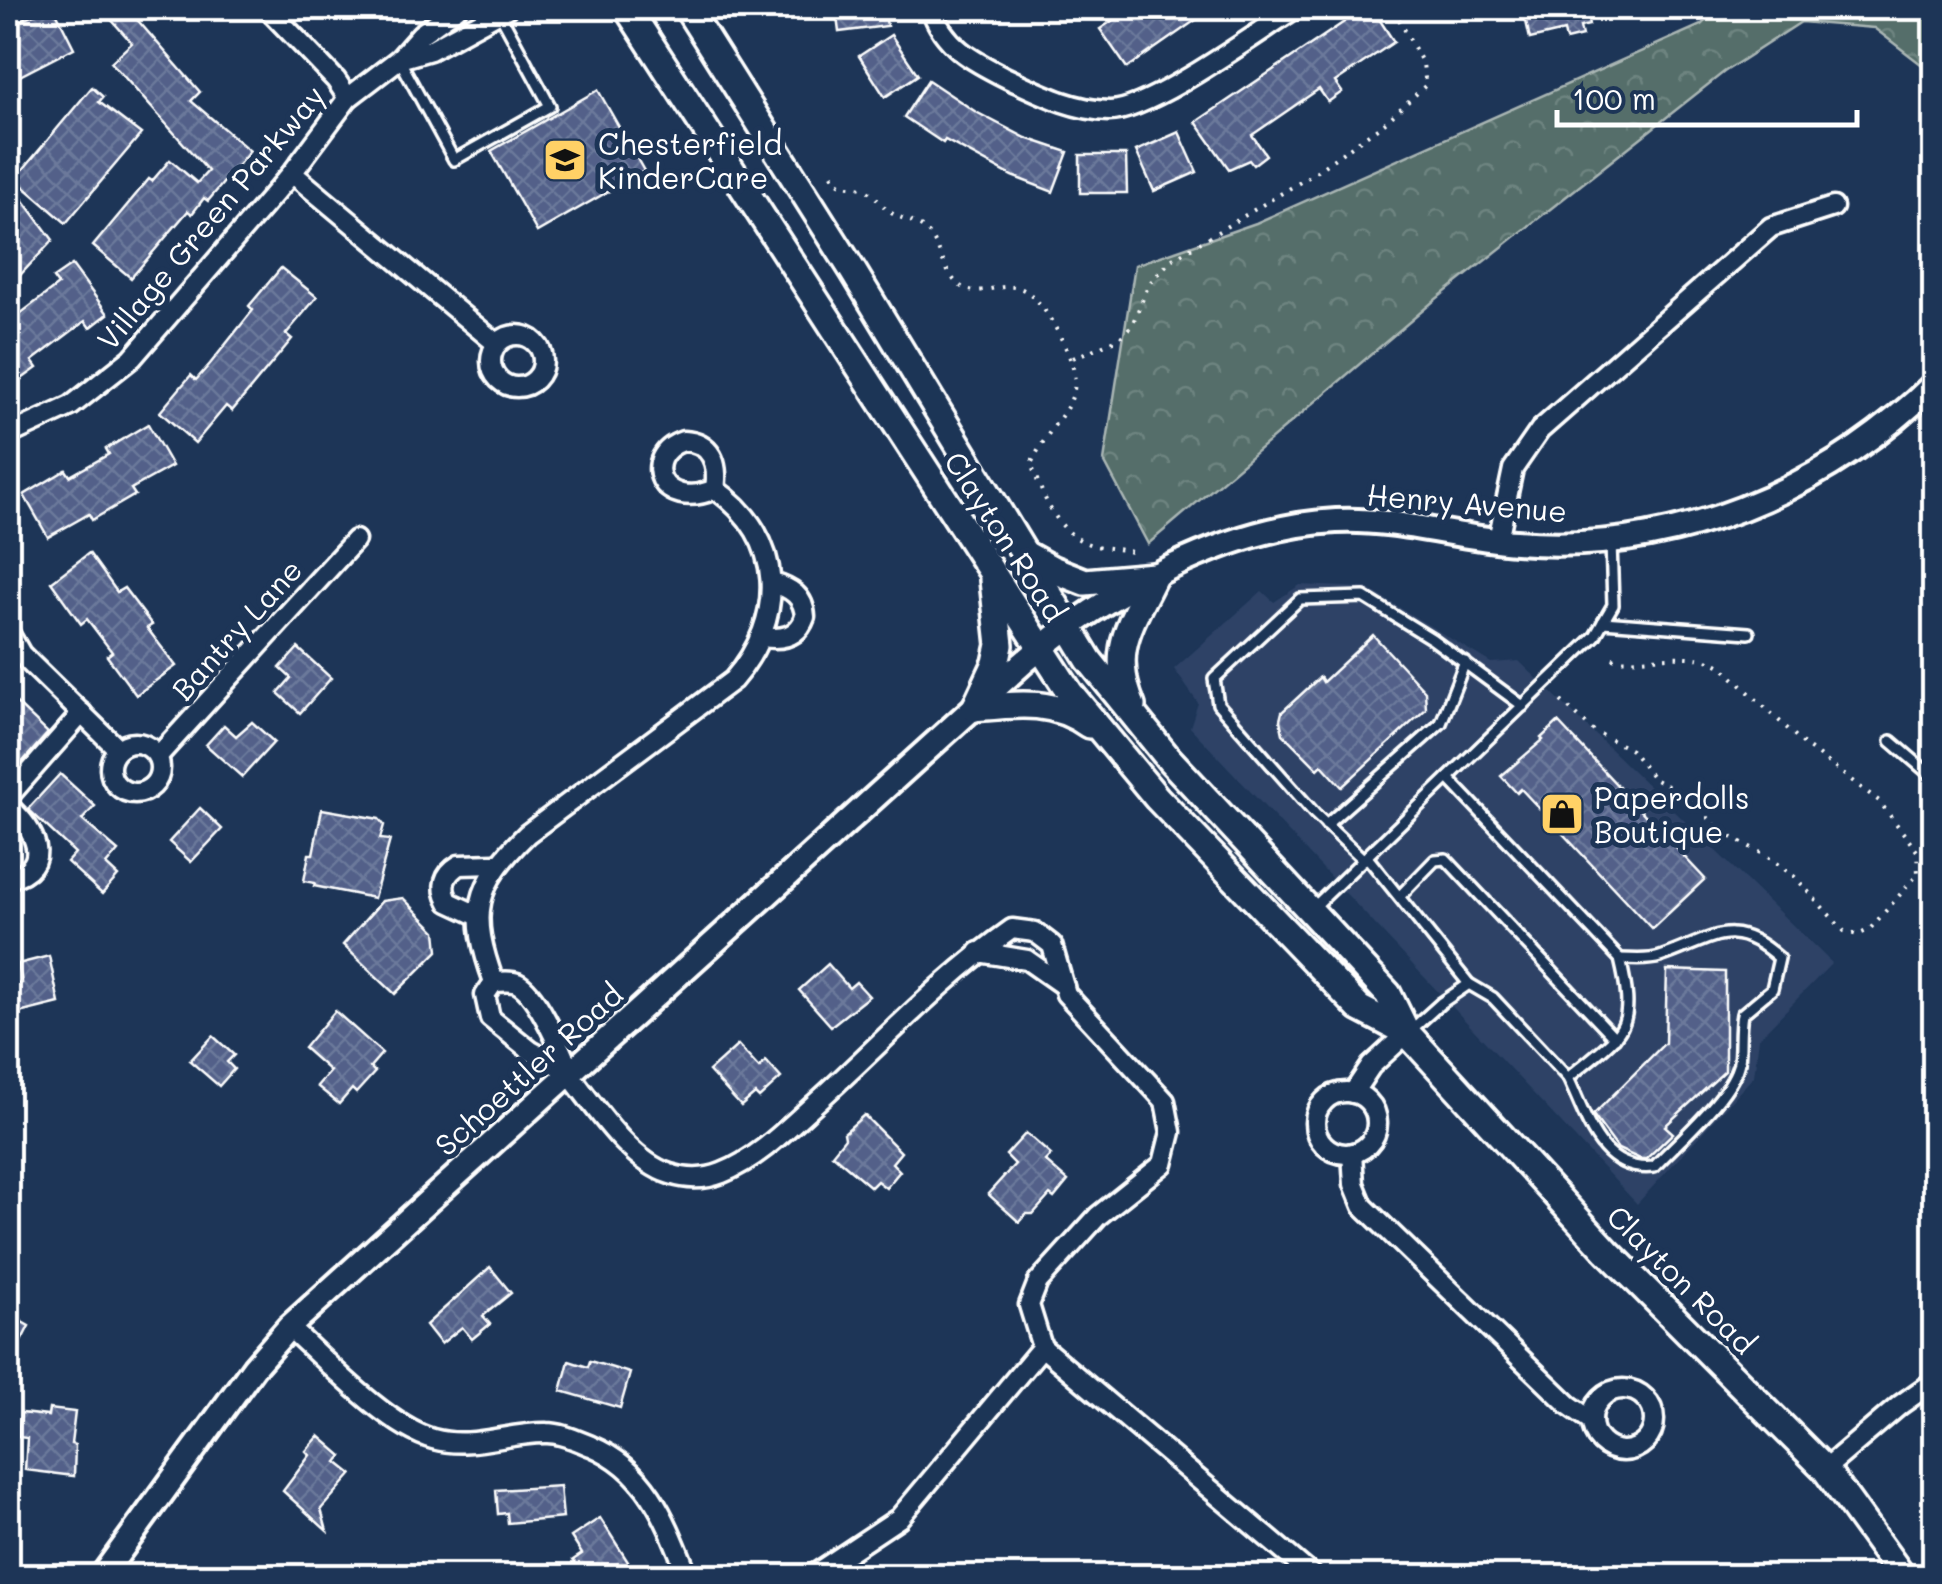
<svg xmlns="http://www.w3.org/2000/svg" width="1942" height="1584" font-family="Mali,sans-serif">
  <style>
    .built { fill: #2d4266 }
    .forest { fill: url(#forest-crowns); stroke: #aab6b4; stroke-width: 2.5 }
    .building { fill: url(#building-cross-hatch); stroke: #fff; stroke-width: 2.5 }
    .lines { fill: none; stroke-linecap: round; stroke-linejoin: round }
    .service-casing { stroke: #fff; stroke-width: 16 }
    .minor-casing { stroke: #fff; stroke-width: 25 }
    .tertiary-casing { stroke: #fff; stroke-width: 30 }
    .secondary-casing { stroke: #fff; stroke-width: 32 }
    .path { stroke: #fff; stroke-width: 4; stroke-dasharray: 2.5 8; stroke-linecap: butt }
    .service { stroke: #1d3557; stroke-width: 9 }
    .minor { stroke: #1d3557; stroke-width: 18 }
    .tertiary { stroke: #1d3557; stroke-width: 22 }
    .secondary { stroke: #1d3557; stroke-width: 25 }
    .labels { text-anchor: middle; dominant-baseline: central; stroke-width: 10; stroke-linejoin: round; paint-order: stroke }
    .poi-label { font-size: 30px; fill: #fff; stroke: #1d3557; text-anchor: start }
    .street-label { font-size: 30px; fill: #fff; stroke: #1d3557 }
  </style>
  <defs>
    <pattern id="forest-crowns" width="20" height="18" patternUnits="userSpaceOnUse" patternTransform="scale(2.5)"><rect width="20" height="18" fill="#546e6a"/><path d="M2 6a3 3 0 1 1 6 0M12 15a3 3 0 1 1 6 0" fill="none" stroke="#6e8480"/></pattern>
    <pattern id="building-cross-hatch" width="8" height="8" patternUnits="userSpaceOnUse" patternTransform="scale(2.5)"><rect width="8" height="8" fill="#526189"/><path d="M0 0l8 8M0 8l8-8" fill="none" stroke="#6c799b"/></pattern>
  </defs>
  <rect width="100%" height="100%" fill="#1d3557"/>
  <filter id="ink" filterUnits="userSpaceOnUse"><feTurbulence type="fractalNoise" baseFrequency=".01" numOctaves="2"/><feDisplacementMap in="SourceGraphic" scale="20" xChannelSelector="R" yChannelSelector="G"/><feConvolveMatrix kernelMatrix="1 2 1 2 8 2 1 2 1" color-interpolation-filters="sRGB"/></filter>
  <g filter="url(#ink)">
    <!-- built -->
    <path class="built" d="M1300 585 1367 588 1491 663 1519 661 1832 963 1759 1038 1754 1076 1637 1204 1190 727 1198 703 1174 669 1262 591 1274 602Z"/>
    <!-- forest -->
    <path class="forest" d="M1719 8H1934V74L1874 28 1801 22 1724 72 1435 300 1148 544 1104 461 1135 265 1256 223 1701 25Z"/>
    <!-- building -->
    <g class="building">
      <path d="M48 8H54L74 48 8 82V25Z"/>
      <path d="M101 8H127L200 92 191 101 250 151 208 201 204 198 192 214 188 211 131 278 93 246 149 179 152 181 170 160 197 183 208 171 111 62 132 43Z"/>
      <path d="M845 8H884L887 26 839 32 837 17 846 15Z"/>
      <path d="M1108 8H1213L1127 68 1100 29 1115 19Z"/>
      <path d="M1365 8H1372L1394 42 1335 82 1342 92 1328 102 1319 89 1252 135 1266 155 1253 165 1249 160 1229 169 1196 122Z"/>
      <path d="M1523 8H1586L1589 25 1580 27 1582 36 1566 40 1564 31 1530 39Z"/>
      <path d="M891 35 918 75 885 97 859 56Z"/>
      <path d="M928 80 976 112 1026 138 1068 152 1053 192 1012 176 945 140 943 143 904 117Z"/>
      <path d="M92 87 103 97 99 102 141 134 66 223 15 179Z"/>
      <path d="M598 90 644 171 537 232 491 151Z"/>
      <path d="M1179 132 1197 172 1154 191 1136 151Z"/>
      <path d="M1080 155H1126L1127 193H1080Z"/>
      <path d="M8 179 53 240 8 288Z"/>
      <path d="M72 265 108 314 90 328 85 321 32 361 37 368 19 381 8 366V323L58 285 53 278Z"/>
      <path d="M281 268 317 297 286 334 292 339 232 411 226 406 195 443 160 412 191 375 196 380 210 364 253 310 249 306Z"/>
      <path d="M148 424 172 466 131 489 135 495 92 520 89 514 48 537 24 495 66 470 70 476 109 454 106 449Z"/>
      <path d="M89 553 117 592 124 588 152 625 147 628 176 666 136 695 107 656 112 652 87 619 81 624 51 582Z"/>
      <path d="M1373 635 1425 691 1426 709 1342 787 1322 765 1318 769 1283 734 1280 720 1282 712 1320 677 1323 682Z"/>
      <path d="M298 648 331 678 300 713 278 693 291 678 280 668Z"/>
      <path d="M8 695 48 733 16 769 8 761Z"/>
      <path d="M252 722 274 742 242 777 206 745 224 725 236 736Z"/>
      <path d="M1558 722 1705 879 1652 929 1521 789 1517 793 1501 776 1543 740 1541 738Z"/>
      <path d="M60 774 95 806 82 820 118 851 106 865 118 876 102 894 67 862 75 853 28 809Z"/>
      <path d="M200 808 222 829 191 862 169 842Z"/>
      <path d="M322 809 379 819 384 825 380 839 390 840 374 898 314 886 315 883 304 881 309 854H313Z"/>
      <path d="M403 898 436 931 438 951 395 994 343 945 382 901Z"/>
      <path d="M49 956 59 1003 15 1014 8 986 22 983 18 964Z"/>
      <path d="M828 964 849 988 856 982 869 996 831 1026 799 990Z"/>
      <path d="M1667 970 1725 972V1071L1665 1126 1673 1133 1646 1159H1640L1618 1149 1593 1115 1665 1043Z"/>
      <path d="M335 1011 382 1053 370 1067 375 1072 356 1093 352 1089 339 1104 317 1086 330 1071 304 1048Z"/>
      <path d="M213 1036 234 1055 227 1062 234 1069 219 1086 190 1061Z"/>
      <path d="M738 1045 759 1068 766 1061 781 1078 759 1098 755 1094 741 1106 709 1071Z"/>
      <path d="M864 1115 901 1152 892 1163 900 1171 886 1188 877 1181 871 1187 832 1154 845 1138 844 1133Z"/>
      <path d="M1026 1133 1051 1155 1045 1161 1068 1181 1054 1198 1050 1195 1033 1214H1026L1019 1222 988 1194 1015 1164 1006 1155Z"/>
      <path d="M490 1267 511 1293 483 1316 490 1324 472 1339 462 1327 441 1344 426 1325Z"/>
      <path d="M8 1289H12L22 1322 29 1326 8 1367Z"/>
      <path d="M569 1361 588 1367 590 1361 630 1373 620 1408 561 1391Z"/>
      <path d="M49 1409 75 1412 71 1444 75 1445 74 1476 25 1470 27 1438 18 1437 21 1413 48 1416Z"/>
      <path d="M319 1436 342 1456 337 1462 352 1474 321 1509 327 1531 283 1491 310 1455 306 1451Z"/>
      <path d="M560 1486 563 1518 508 1523 507 1513 498 1514 496 1490Z"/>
      <path d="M600 1518 637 1576H584L573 1560 582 1554 571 1537Z"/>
    </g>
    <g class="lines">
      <defs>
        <g id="service">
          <path d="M399 59 454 160 550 106 499 12"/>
          <path d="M1603 622 1749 633"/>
          <path d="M1891 741 1934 778"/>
          <path d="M1326 825 1441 723 1465 662"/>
          <path d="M1367 857 1469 984"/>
          <path d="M1364 860 1315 814 1218 704 1214 679 1300 599 1364 597 1432 639 1523 706"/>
          <path d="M1400 896 1435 860 1446 859 1615 1038"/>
          <path d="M1312 909 1595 636 1613 605 1611 542"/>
          <path d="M1410 1031 1441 1003 1469 984 1493 998 1568 1078C1621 1032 1638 1034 1620 959L1448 778"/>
          <path d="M1568 1078C1587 1118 1600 1173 1654 1167 1677 1142 1733 1095 1739 1062 1741 1047 1739 1030 1742 1014L1772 989 1779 958C1732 915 1713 939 1660 957 1648 961 1633 959 1620 959"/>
        </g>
        <g id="minor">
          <path d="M267 8 336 80 348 98"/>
          <path d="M931 8C943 46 973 61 1007 78 1040 93 1072 110 1109 111 1149 112 1258 32 1296 8"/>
          <path d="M399 59 430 50 507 8"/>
          <path d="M292 173 497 344"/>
          <circle cx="517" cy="361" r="26"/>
          <path d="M8 435 71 406 132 358 292 173 348 98 399 59 421 34 457 8"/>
          <path d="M683 441C712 442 719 464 715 489 660 513 639 456 683 441Z"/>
          <path d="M1498 540 1513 469 1540 430 1771 227 1833 207"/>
          <path d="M8 631 21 654 118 749"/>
          <path d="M763 637C782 640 798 637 805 617 804 596 791 588 772 583"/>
          <circle cx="135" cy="768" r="25"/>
          <path d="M158 756 355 540"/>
          <path d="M8 797 82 713"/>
          <path d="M8 806C33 828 57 866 8 879"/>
          <path d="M479 916 449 902C440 887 444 874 459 865L496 864"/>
          <path d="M979 952 1027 960 1064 986"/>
          <path d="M494 982C469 913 474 886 527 834L733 680C786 619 786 538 715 489"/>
          <path d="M494 982 485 995 490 1018 531 1051 570 1072"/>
          <path d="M494 982C502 982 510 980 517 983 538 993 561 1051 570 1072"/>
          <path d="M569 1074C595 1106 629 1161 670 1174 688 1180 704 1180 722 1173 758 1159 790 1126 819 1100 882 1043 942 978 1012 929L1035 932 1052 945 1066 994 1165 1101 1171 1132 1163 1164 1098 1216 1038 1282 1029 1305 1042 1347 1313 1576"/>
          <circle cx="1346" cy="1123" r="31"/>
          <path d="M1353 1093 1371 1066 1407 1033"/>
          <path d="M1352 1153 1354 1184 1363 1206 1569 1405 1592 1421"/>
          <path d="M289 1327C325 1360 388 1427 433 1439 473 1450 508 1432 547 1433 562 1433 578 1441 591 1446 649 1470 667 1523 688 1576"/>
          <circle cx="1623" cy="1420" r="31"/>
          <path d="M1825 1469 1900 1405 1934 1381"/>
          <path d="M812 1576 899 1518 1042 1347"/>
        </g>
        <path id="tertiary" d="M102 1576 254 1367 289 1327 1023 663C1103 594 1228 526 1336 521 1397 518 1456 538 1516 542 1673 555 1823 492 1934 384"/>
        <g id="secondary">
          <path d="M627 8 1070 693 1157 798 1359 1008 1407 1033"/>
          <path d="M687 8 853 271 1089 660 1169 759 1388 994 1407 1033 1607 1251 1825 1469 1902 1576"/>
          <path d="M1025 554 1052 569 1085 582 1154 576C1130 626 1109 650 1132 706"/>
          <path d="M975 708 996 663 1000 645 993 580"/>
          <path d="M975 708C1017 704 1053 699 1089 725"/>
        </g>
      </defs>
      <!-- service casing -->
      <use href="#service" class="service-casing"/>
      <!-- minor casing -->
      <use href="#minor" class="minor-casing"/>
      <!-- tertiary casing -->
      <use href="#tertiary" class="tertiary-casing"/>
      <!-- secondary casing -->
      <use href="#secondary" class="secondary-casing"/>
      <!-- path -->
      <g class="path">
        <path d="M832 174C841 191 850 183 864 189 875 194 883 208 893 214 902 219 913 221 922 227 940 239 941 270 959 285 977 299 998 282 1019 288 1035 293 1046 312 1055 327 1098 403 1062 400 1031 464 1043 495 1056 534 1092 545 1107 549 1125 548 1138 555"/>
        <path d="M1073 358 1120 338 1132 325 1149 284 1171 260 1307 178 1387 121 1426 85 1423 64 1393 8"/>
        <path d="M1561 701 1594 731 1631 750 1654 779 1685 795 1724 833 1765 855 1795 877 1844 931 1857 935 1869 930 1918 874 1917 851 1879 801 1806 746 1722 667C1688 644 1623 669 1607 655"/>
      </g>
      <!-- service -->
      <use href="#service" class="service"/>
      <!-- minor -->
      <use href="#minor" class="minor"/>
      <!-- tertiary -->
      <use href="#tertiary" class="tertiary"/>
      <!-- secondary -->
      <use href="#secondary" class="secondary"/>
    </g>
  </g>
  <!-- icons -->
  <defs>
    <symbol id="school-square" viewBox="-11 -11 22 22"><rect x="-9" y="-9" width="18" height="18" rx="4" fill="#ffd166" stroke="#1d3557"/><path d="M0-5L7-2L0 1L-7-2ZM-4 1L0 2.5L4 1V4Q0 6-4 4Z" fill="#111"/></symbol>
    <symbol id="shop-square" viewBox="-11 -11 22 22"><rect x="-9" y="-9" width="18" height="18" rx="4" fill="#ffd166" stroke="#1d3557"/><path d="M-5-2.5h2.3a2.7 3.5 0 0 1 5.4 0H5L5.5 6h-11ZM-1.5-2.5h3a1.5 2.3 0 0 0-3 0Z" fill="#111"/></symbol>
  </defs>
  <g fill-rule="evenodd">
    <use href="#school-square" x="540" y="135" width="50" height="50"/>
    <use href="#shop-square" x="1537" y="789" width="50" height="50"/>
  </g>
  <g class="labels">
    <!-- poi labels -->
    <g class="poi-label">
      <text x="598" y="143">Chesterfield<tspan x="598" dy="34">KinderCare</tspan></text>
      <text x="1594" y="797">Paperdolls<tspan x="1594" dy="34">Boutique</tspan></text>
    </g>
    <!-- street labels -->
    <g class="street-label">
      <text transform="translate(210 217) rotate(-50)">Village Green Parkway</text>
      <text transform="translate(1467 502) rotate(5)">Henry Avenue</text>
      <text transform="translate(1006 536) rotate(57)">Clayton Road</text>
      <text transform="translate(236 629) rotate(-48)">Bantry Lane</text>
      <text transform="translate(528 1069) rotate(-42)">Schoettler Road</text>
      <text transform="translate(1682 1279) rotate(45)">Clayton Road</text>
    </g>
  </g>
  <!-- margin -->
  <rect width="1942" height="1584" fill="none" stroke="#1d3557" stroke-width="40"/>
  <rect x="20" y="20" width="1902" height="1544" fill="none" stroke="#fff" stroke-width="4" filter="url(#ink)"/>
  <!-- scale -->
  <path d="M1557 110v15h300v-15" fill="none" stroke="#ffffff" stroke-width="5"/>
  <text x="1572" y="110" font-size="30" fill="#ffffff" stroke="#1d3557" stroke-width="8" paint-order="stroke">100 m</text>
</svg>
